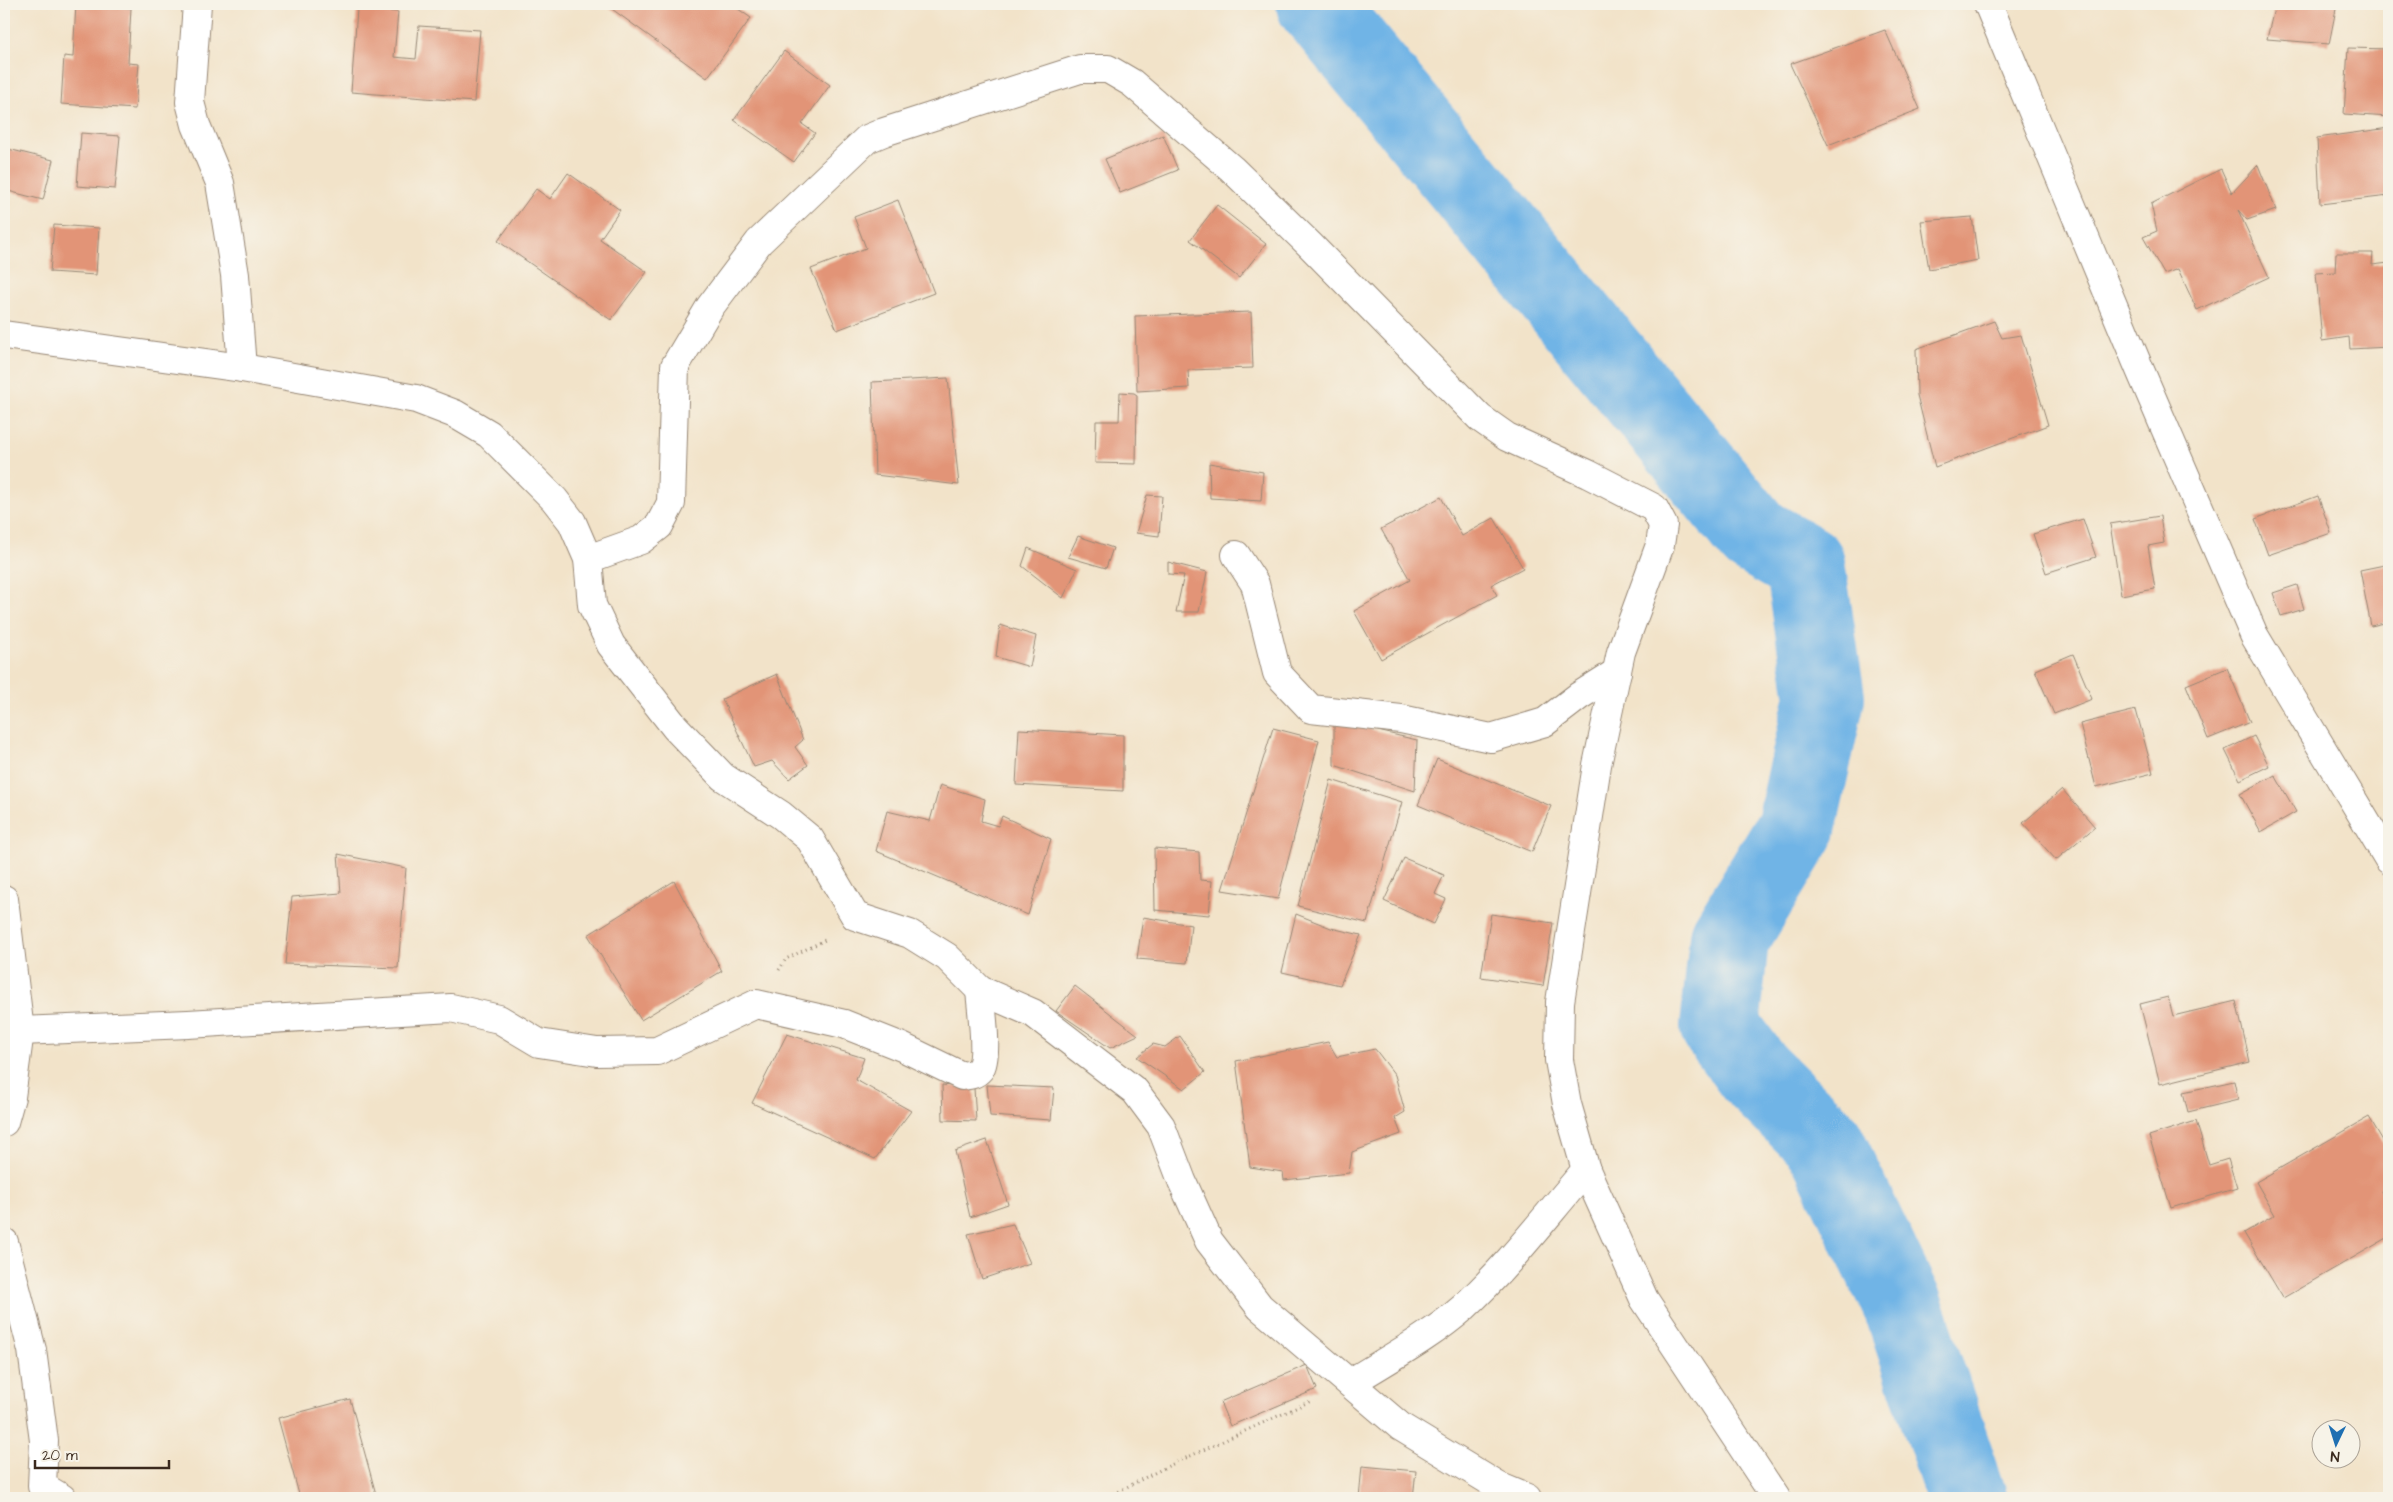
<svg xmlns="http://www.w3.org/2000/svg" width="2393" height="1502" font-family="'Architects Daughter',sans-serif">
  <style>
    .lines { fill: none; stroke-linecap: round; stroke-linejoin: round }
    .river { stroke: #70b4e6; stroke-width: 80 }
    .building { fill: #e29477 }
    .minor-casing { stroke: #968674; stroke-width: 30 }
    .path { stroke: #968674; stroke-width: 3; stroke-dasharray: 1 4; stroke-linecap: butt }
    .minor { stroke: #fff; stroke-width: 28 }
  </style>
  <rect width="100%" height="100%" fill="#f7f3e8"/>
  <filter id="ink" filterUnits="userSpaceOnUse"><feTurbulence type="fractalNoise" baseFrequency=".02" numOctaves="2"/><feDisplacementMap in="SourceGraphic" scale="10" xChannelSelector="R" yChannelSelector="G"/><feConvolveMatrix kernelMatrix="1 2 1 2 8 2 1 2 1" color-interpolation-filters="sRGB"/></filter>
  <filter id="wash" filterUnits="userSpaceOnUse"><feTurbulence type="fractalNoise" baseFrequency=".0096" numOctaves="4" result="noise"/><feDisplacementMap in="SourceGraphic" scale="20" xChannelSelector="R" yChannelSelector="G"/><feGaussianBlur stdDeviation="1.12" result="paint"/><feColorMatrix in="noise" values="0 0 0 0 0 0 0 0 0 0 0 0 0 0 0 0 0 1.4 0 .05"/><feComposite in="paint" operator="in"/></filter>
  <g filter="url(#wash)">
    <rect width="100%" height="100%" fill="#f2e3c9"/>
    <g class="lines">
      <!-- river -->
      <path class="river" d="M1316 4 1754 535 1805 564 1825 697 1796 828 1729 939 1720 1027 1754 1073 1825 1143 1903 1306 1967 1498"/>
    </g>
    <g id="blocks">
      <!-- building -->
      <g class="building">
        <path d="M76 4 131 8 128 63 139 64 135 109 61 104 64 56 73 57Z"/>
        <path d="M605 4H731L751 18 707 78Z"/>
        <path d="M2275 4H2337L2329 44 2267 39Z"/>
        <path d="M357 9 398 12 394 57 416 59 419 26 480 30 474 102 351 92Z"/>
        <path d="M1885 30 1920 109 1828 145 1790 64Z"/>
        <path d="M2348 48 2389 49V117L2344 114Z"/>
        <path d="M784 51 830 85 802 124 815 133 794 162 734 120Z"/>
        <path d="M2389 128V196L2320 204 2317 138Z"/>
        <path d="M81 133 120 136 115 189 77 186Z"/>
        <path d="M1163 135 1178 170 1120 193 1105 159Z"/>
        <path d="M8 149 53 160 43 200 4 190V167Z"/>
        <path d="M2258 165 2276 210 2247 220 2238 210 2269 277 2197 310 2178 269 2164 274 2143 237 2157 231 2151 204 2221 169 2232 193Z"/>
        <path d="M568 173 620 210 600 239 647 272 611 320 498 241 536 189 550 199Z"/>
        <path d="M898 200 934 293 837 330 811 269 866 248 854 217Z"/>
        <path d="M1217 205 1266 244 1239 278 1190 240Z"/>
        <path d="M1972 217 1978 260 1929 269 1921 221Z"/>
        <path d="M54 225 99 228 96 275 50 272Z"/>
        <path d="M2336 253H2373L2372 265 2389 263V347L2350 349 2349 337 2322 341 2316 273 2335 272Z"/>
        <path d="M1251 312 1253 368 1188 370 1189 388 1137 391 1135 316Z"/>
        <path d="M1994 321 2002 338 2021 335 2048 425 1935 467 1917 395 1916 349Z"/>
        <path d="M948 378 959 485 875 475 872 382Z"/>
        <path d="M1120 392 1134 393 1137 395 1136 464 1095 463 1096 421H1119Z"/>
        <path d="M1209 463 1263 472 1261 501 1210 498Z"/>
        <path d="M1147 495 1162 496 1159 536 1136 533Z"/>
        <path d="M2318 496 2331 533 2268 555 2255 519Z"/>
        <path d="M1441 497 1462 536 1494 518 1523 568 1491 585 1497 595 1381 659 1354 611 1410 580 1381 529Z"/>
        <path d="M2160 516 2164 543 2148 546 2155 589 2121 595 2110 524Z"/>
        <path d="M2083 519 2096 557 2046 573 2033 534Z"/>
        <path d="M1078 536 1113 548 1106 568 1068 557Z"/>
        <path d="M1028 548 1077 569 1063 598 1022 566Z"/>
        <path d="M1168 562 1207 572 1199 612H1176L1184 575 1168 574Z"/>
        <path d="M2389 564V622L2371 626 2360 570Z"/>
        <path d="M2297 585 2304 609 2281 616 2273 593Z"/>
        <path d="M1000 625 1036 636 1030 667 996 657Z"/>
        <path d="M2073 654 2092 699 2054 714 2035 670Z"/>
        <path d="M2227 668 2250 722 2208 739 2186 685Z"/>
        <path d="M777 674 803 740 795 747 808 765 789 779 772 761 754 767 722 699Z"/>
        <path d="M2136 710 2153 773 2096 787 2080 724Z"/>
        <path d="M1334 721 1417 740 1415 791 1334 765Z"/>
        <path d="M1273 728 1319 740 1278 899 1222 890Z"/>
        <path d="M1019 729 1123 735V791L1016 785Z"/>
        <path d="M2254 736 2269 766 2240 780 2225 750Z"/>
        <path d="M1437 759 1551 806 1532 852 1418 805Z"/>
        <path d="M2275 775 2296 812 2261 832 2240 794Z"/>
        <path d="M1331 780 1402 802 1367 923 1298 906Z"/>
        <path d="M940 785 985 799 981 821 998 826 1002 816 1051 839 1028 915 876 851 887 811 930 821Z"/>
        <path d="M2062 789 2095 827 2056 860 2023 823Z"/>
        <path d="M1154 848 1199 852 1200 880 1212 881 1209 915 1155 910Z"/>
        <path d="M338 854 406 868 398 968 285 964 292 897 341 893Z"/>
        <path d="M1404 858 1444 875 1435 894 1446 899 1434 924 1384 901Z"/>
        <path d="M674 881 722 971 641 1020 588 935Z"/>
        <path d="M1296 914 1331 928 1361 935 1340 985 1282 972Z"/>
        <path d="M1491 914 1553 923 1543 986 1481 977Z"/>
        <path d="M1143 917 1191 925 1187 963 1137 959Z"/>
        <path d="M1075 986 1138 1035 1110 1048 1056 1011Z"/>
        <path d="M2168 997 2173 1016 2236 1001 2250 1062 2160 1084 2140 1004Z"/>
        <path d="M787 1034 864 1058 856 1080 911 1111 875 1159 752 1103Z"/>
        <path d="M1180 1036 1205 1072 1184 1089 1137 1057 1153 1044 1165 1047Z"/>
        <path d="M1328 1042 1337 1057 1375 1049 1395 1075 1405 1112 1395 1118 1401 1134 1352 1152 1349 1173 1284 1180 1283 1172 1250 1167 1236 1061Z"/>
        <path d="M2234 1081 2238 1100 2188 1112 2183 1092Z"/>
        <path d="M942 1085 974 1088 976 1121 943 1120Z"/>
        <path d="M987 1085 1054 1088 1051 1120 990 1116Z"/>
        <path d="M2369 1117 2389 1151V1186L2381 1191 2389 1206V1237L2283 1298 2244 1233 2275 1215 2256 1182Z"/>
        <path d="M2196 1121 2209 1165 2228 1159 2237 1188 2171 1208 2149 1136Z"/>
        <path d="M987 1140 1008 1204 970 1217 955 1151Z"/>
        <path d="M1013 1224 1030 1263 982 1279 968 1234Z"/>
        <path d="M1307 1365 1317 1389 1230 1426 1220 1402Z"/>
        <path d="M350 1399 377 1498H300L278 1418Z"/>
        <path d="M1362 1466 1416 1471 1413 1498H1359Z"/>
      </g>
    </g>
  </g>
  <g filter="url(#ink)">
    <use href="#blocks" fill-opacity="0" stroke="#968674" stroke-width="1"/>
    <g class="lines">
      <defs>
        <g id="minor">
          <path d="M197 4 190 102 196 125 220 183 235 275 242 368"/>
          <path d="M1988 4 2140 370 2254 635 2389 860"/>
          <path d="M4 335 242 368 416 399 455 414 489 434 554 499 572 522 588 559 592 605 611 645 675 727 723 777 781 815 810 839 855 916 910 934 947 957 980 990 1033 1013 1135 1091 1161 1126 1182 1181 1209 1241 1260 1307 1401 1427 1498 1486 1527 1498"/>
          <path d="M1236 555 1255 584 1277 673 1311 709 1401 719 1491 738 1545 722 1579 696 1617 672"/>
          <path d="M588 559 641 540 659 526 671 503 675 366 710 307 759 242 867 139 884 132 1080 69H1108L1132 83 1232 169 1310 245 1480 418 1507 437 1588 474 1654 508 1663 525 1660 545 1621 652 1597 765 1560 1002 1559 1060 1567 1104 1586 1170 1644 1299 1776 1498"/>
          <path d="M4 899 20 1031 11 1097 4 1122"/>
          <path d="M20 1031 188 1024 451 1008 499 1019 539 1043 597 1052 657 1051 756 1004 844 1024 902 1047 962 1076C969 1075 975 1075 980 1069 989 1056 981 1006 980 990"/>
          <path d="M4 1242 32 1350 44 1441 42 1486 62 1498"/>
          <path d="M1350 1383C1388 1359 1430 1337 1464 1307 1509 1265 1546 1216 1586 1170"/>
        </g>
      </defs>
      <!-- minor casing -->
      <use href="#minor" class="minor-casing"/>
      <!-- path -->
      <g class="path">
        <path d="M779 970 786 959 827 939"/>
        <path d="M1105 1498 1164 1468 1313 1400"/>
      </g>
      <!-- minor -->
      <use href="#minor" class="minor"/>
    </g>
  </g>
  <!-- margin -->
  <rect width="2393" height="1502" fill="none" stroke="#f7f3e8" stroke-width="20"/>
  <!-- north arrow -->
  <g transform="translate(2336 1444) rotate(184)"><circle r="24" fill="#f7f3e8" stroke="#aca397"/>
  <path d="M0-4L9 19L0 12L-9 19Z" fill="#1f6fb2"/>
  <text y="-8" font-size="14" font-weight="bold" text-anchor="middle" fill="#3b2a1e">N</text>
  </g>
  <!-- scale -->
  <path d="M35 1460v8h134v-8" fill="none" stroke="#3b2a1e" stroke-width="2.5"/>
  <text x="42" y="1460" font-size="15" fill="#3b2a1e" stroke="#f7f3e8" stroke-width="4" paint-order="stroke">20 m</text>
</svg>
